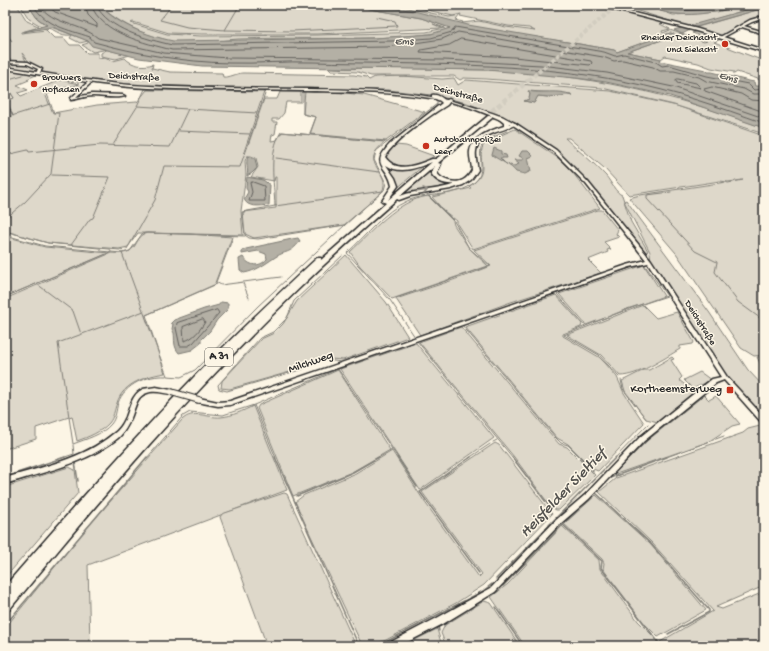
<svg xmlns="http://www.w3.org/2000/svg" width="769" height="651" font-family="'Gochi Hand',sans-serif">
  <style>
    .green { fill: #ded8ca; stroke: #84827a; fill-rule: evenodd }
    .water { fill: #b4b0a5; stroke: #7d7b74 }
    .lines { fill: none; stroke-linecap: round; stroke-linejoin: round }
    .shore { stroke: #62605c; stroke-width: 1 }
    .stream-far1 { stroke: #7d7b74; stroke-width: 1 }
    .stream { stroke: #7d7b74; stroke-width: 1.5 }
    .highway-tunnel-far1 { stroke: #d2cdc0; stroke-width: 4; stroke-dasharray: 4 2; stroke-linecap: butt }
    .highway-tunnel { stroke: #d2cdc0; stroke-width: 5; stroke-dasharray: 5 2.5; stroke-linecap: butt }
    .minor-casing { stroke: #2b2b2b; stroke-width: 3 }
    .major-casing { stroke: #2b2b2b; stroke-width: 3 }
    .highway-casing { stroke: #2b2b2b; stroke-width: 3 }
    .minor { fill: #fcf5e5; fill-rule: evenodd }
    .major { fill: #fcf5e5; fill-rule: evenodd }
    .highway { fill: #fcf5e5; fill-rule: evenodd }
    .minor-bridge-casing { stroke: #2b2b2b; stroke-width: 8; stroke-linecap: butt }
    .minor-bridge { stroke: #fcf5e5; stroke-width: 5.5 }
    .oneway { stroke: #949088 }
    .poi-dot { fill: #c8321e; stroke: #fcf5e5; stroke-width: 1.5 }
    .labels { text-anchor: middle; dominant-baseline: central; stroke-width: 3; stroke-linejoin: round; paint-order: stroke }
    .far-poi-label { font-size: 10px; fill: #2b2b2b; stroke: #fcf5e5; text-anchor: start }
    .far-street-label { font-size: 10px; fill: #2b2b2b; stroke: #fcf5e5 }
    .far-water-label { font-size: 11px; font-style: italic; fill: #545350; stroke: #fcf5e5 }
    .shield { fill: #fcf5e5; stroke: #6a6863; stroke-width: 1 }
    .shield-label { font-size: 11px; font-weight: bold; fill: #2b2b2b }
    .street-label { font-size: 12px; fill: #2b2b2b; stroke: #fcf5e5 }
    .poi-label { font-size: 12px; fill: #2b2b2b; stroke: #fcf5e5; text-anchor: end }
    .near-water-label { font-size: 16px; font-style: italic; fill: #545350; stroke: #fcf5e5 }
  </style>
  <rect width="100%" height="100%" fill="#fcf5e5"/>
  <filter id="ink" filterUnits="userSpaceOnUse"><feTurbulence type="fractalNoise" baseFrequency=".025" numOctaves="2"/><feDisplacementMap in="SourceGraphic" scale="8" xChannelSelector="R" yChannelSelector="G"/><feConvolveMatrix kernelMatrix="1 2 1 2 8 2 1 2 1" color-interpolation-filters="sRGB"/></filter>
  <g filter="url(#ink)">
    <!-- green -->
    <g class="green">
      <path d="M5 5H17L27 21 38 26 36 28 21 32V33L46 30 54 38H64L70 45H79L87 53H98V58L105 57 113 61 125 58C132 66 144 67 153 64L152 68 170 72 222 73 223 77C229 78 237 73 243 73L354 75 366 77 369 80 375 77 403 76 442 79 454 78 458 85 466 80 610 91 677 106 764 136V355L754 356 741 348 676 253 629 198 640 195 726 182 728 183 743 180 728 182 720 181 629 195 604 168 569 138H565C578 151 594 162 606 176 611 182 616 193 622 195L631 222 648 251 647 252H644L597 192 560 153 510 120 467 103 432 95 388 90 116 85 83 81 41 72 42 69 30 63 22 53 27 63 41 70 40 72 5 67V53L9 45 5 40V35L12 41 5 32ZM528 91 571 94 548 97 538 96 534 103 524 101 529 99 530 94Z"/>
      <path d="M20 5H28L37 18 47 26 39 28 41 26 29 19Z"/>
      <path d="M99 5H347L421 18 451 28C433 36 412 35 394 37 342 40 290 37 238 39 220 40 199 46 181 43 150 38 122 26 99 5ZM133 22 169 33 202 34H317L442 28 433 24 445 28 426 32 317 35 201 36 167 34 131 23Z"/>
      <path d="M380 5H394L449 17 460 15 456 20 463 22 462 23 479 21 506 27 535 31 529 28 508 26 460 16 461 14 453 16 406 5H590L664 22 660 24 670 29 662 31 663 33 670 30 704 42 707 41 695 38 698 35 692 33 697 31 721 39 714 42 764 61V81L737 72 734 74V72L711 68 698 63 665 56 661 59 627 52 676 35 671 33 617 52 614 50C566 41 517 35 469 26 440 20 410 11 380 5Z"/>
      <path d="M643 5H662L658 7 659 10 673 15 691 14 717 12 743 5H762L689 27 635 10Z"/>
      <path d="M764 8V17L749 21 722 36 694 28Z"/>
      <path d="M51 27 89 41 100 48 130 55 116 59 101 56V53L108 49 93 52 82 45 88 43V41L80 43 70 38 72 35C58 37 55 27 43 28Z"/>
      <path d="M328 67C343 70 361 68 376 68 413 69 449 69 486 70 585 74 671 93 764 128V134L674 105 602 88 486 79 464 78 460 80 454 76H371L358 72 332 71Z"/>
      <path d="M5 69 36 75 27 79 29 80 17 85 28 90 18 93 21 96 60 80 79 84 45 94 53 113 97 105 137 102 147 90 264 92 244 152 245 154 264 99H277L280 92H301V102H286L284 113 279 119H272V122H277L275 134 272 135 271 141 277 140 282 132 385 142C356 165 393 170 382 192L344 225 254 238 245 234 243 212 276 208V177H275L274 181 251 177 258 167 256 158 251 156H247L245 161 246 175 241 211 243 235 138 233 128 247 119 249 48 243 5 231V119L10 117 5 118V100L13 116 7 101 14 98 5 83Z"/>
      <path d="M305 91 336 92 364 95 425 112 386 141 310 134 316 117 303 114Z"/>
      <path d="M515 129 558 158 573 173 600 208 473 249 457 224V221L444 211 432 197 471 188 469 186C493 172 474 160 485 142Z"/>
      <path d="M396 145 406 146 434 156C420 167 400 172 386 159L387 153 393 146Z"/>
      <path d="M386 163 405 169 423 166 395 190 384 164Z"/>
      <path d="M428 172 442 181 461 182C442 189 421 188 402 196Z"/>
      <path d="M428 196 453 221 454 225 469 248 488 266 392 299 360 266 350 252C373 231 396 201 428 196Z"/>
      <path d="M626 200 709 312 748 370 764 387V419L739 393 722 371 651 261 650 252 624 201Z"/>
      <path d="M598 210H602L618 230 616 234 619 237 604 242 611 249 607 250 608 252 588 260 601 273 511 302 420 335 396 299C428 288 459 279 491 266L474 250Z"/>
      <path d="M147 233 189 234 232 237 215 283 216 284 146 315 165 373C147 376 123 383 117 403 114 410 114 417 109 423 101 432 88 437 77 441L72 416 36 428V439L5 449V299L111 253C142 256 131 238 147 233Z"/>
      <path d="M5 236 45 247 109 253 5 297Z"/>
      <path d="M346 255 386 302 408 337 343 360 318 358 304 368 230 389 221 388 222 381 261 339 274 333 283 324 297 301Z"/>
      <path d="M644 265 664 296 586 325 559 294Z"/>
      <path d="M556 295 582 324 581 327 563 334V336L599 357 606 364 617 377 624 393 644 423 598 471 593 469 568 444 557 438 465 327Z"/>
      <path d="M643 305 656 318 677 312 694 342 693 344 680 346V349C665 358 638 376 620 376L601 355 567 335Z"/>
      <path d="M461 327 559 444 567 447 595 475 559 510H556L551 507 514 457 419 342Z"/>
      <path d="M416 343 494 438 420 490 340 369Z"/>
      <path d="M672 357 674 359 671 360 682 377 679 380 694 392 658 422 646 419 625 391 622 381 644 370H649Z"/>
      <path d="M338 370 390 450 352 472 293 496 257 408 259 405Z"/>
      <path d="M700 372 711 380 693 389 684 380Z"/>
      <path d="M704 395 709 400 716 396 740 424 732 426 708 442 613 475 648 440Z"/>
      <path d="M253 406 287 490 88 565 90 646H5V628L84 531 182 420C193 409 207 418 221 417 232 416 243 411 253 406Z"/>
      <path d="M760 426 764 431V586L716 607 722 609 764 592V646H662L660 642 713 611 652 543 599 492 616 478 743 433 748 429Z"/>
      <path d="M495 443 499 445 552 514 484 585 456 603 386 640 370 646H364L361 643 295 502 304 495 354 474 392 451 424 501 479 577 482 574 422 492Z"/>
      <path d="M69 467 75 470 78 493 5 578V487Z"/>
      <path d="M284 493 287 494 356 646H267L220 517 222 514Z"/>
      <path d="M596 495 650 544 706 610 658 637 645 624 603 569 604 563 602 559 564 524Z"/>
      <path d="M562 526 599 560 600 569 638 621 656 639 658 646H525L491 597 508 584Z"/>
      <path d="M484 601 491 603 520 646H446L441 633 445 625Z"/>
      <path d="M437 629 442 646H403Z"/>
    </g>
    <!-- water -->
    <g class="water">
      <path d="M28 5H99C119 25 145 35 173 41L375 38 431 34 450 28 421 18 347 5H380L414 11 468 25 614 50 617 52 670 33 676 35 627 52 661 59 660 61 706 70 708 72H712L749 81 754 82 755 86H764V128L670 96 606 82 576 78 487 70 202 66 139 58 92 46 88 41 53 27 23 32 47 25 37 18Z"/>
      <path d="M662 5H743C716 12 688 19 660 11L658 7Z"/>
      <path d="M764 5V8L696 27 682 34 674 30Z"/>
      <path d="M528 91C541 94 558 89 572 95L548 97 538 96 534 103 524 101 529 99 530 94Z"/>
      <path d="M494 148 501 151V154L506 155 507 158H500L506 164 514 166 519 164 514 160H523V158L519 156 522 151H528L533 156 528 158 531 171 525 174 516 172C511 165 500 161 492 155Z"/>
      <path d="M248 156 255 159 257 168 252 173 247 176C249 169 245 164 248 156Z"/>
      <path d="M247 177 263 180 270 185 269 205C260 206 247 208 244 199L248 192 246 188Z"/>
      <path d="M292 239 298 238 300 241C290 255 285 250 274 258 265 264 256 271 244 273L240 270 239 259 243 257C249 266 259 268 267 259L266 254 258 251 242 254V251L246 249Z"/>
      <path d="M221 302 228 303V309L217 320 210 331 201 340V343L192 350 179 353C173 346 175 340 174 333L172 329 173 324 171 323 174 320 204 309 219 305Z"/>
    </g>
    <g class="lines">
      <!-- shore -->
      <g class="shore">
        <path d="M33 5C47 27 67 29 90 37L94 42C138 54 183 62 229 63 257 64 285 61 314 62 418 65 524 61 627 82 674 91 719 107 764 123"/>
        <path d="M39 5C53 25 80 23 98 38L164 53 228 58 444 60 541 65 607 73 673 87 764 118"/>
        <path d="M47 5 55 12 97 27V24L88 15 85 5"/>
        <path d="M91 5C102 34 145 43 172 50L387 47 442 39 458 32 603 57 614 61 623 60 653 67 660 71H674L699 77 706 81 744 89 753 94H764"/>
        <path d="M96 5C108 30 147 39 172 45L392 41 431 38 452 32 455 27 604 52 615 56 624 54 656 62 662 66 669 65 707 76 748 84 754 90 764 89"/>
        <path d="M663 5 664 8C684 12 704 11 724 5"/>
        <path d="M461 39 591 61 592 63 590 65 514 57 420 52 421 50 449 45Z"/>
        <path d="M678 79 696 83 701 88 677 83 676 80Z"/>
        <path d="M764 101 751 100 741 94 712 87 704 89 705 91 764 112"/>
        <path d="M253 182 264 186 265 201H249L252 192 250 183Z"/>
        <path d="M217 310 219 313 193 343 188 346H180L176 328 177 323Z"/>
        <path d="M203 319 205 322C200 330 193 339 184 341L183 327Z"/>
      </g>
      <!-- stream-far1 -->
      <g class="stream-far1">
        <path d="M172 5 160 20 187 27 225 30"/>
        <path d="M214 5 237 8"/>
        <path d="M243 5 238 8 225 30 292 31 397 26 395 21 377 17"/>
        <path d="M284 5 304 7"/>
        <path d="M5 80 23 75"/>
        <path d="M5 85 14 98 6 101 13 116"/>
        <path d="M267 91H302"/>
        <path d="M303 91V114L316 117 310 133"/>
        <path d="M355 92H367"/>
        <path d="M188 109 257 113"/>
        <path d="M5 118 50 104"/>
        <path d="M179 131 250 134"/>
        <path d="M387 142 281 132C268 152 274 183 275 206L242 212 245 235 249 238 258 239 345 225 384 190 386 183 374 160 376 151 437 104V100L431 98"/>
        <path d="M113 145 137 107"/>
        <path d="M276 158 379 172"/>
        <path d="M5 165 6 155 28 150 29 152 100 145 170 147 188 109 137 106 145 89 266 91 240 167 164 166 155 200 127 249 119 250 48 243 5 231"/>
        <path d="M52 175 110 177 93 218 90 219 71 245"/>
        <path d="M671 192 647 195V199L695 251 717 262 715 272 738 302 764 321"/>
        <path d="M275 206 383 191"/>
        <path d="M5 219 25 202 51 174 59 113H54L47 94 80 85"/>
        <path d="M5 235 45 246 122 253 130 251 142 234 145 233 245 236"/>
        <path d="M233 237 216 282 221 285 281 277"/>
        <path d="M122 253 167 376 181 377 195 370 258 306 345 225"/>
        <path d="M243 283 249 298"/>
        <path d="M37 284 73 311 81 334"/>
        <path d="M557 294 585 326"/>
        <path d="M5 297 111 252"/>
        <path d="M396 298 490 266 469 248 454 221 429 196"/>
        <path d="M144 311 58 343 73 444C86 439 102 435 111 424 116 418 116 410 118 403 125 384 147 375 166 376"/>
        <path d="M496 314 630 268"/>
        <path d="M146 315 217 284"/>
        <path d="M462 325 555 437 561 443 568 445 581 458"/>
        <path d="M415 337 390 300 347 253C366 236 384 211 407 201 428 192 457 198 475 182 485 173 479 159 481 147L489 139 507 131"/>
        <path d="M423 339 492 315"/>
        <path d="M419 340 417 341 513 458"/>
        <path d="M764 357H757L764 371"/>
        <path d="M347 360 409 339"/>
        <path d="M341 362 319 359 303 369 227 391 219 389 218 385 260 338 273 332 287 318 294 301 342 256"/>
        <path d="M619 377 599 355 564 335 627 309 667 296 644 264 633 267"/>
        <path d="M621 380 623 389 646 419"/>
        <path d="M712 386 721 382"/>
        <path d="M762 426 764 428"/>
        <path d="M493 442 497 440"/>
        <path d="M62 458 74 454 73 445"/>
        <path d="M147 458 183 416 190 412 223 415 254 405"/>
        <path d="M276 458 254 405 338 369"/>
        <path d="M378 458 392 450"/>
        <path d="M398 458 338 369 412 343"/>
        <path d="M469 458 490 444"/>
        <path d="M615 458 648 424"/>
        <path d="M628 458 666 423"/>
        <path d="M664 458 724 436"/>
      </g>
      <!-- stream -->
      <g class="stream">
        <path d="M275 457 358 644"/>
        <path d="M397 457 417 487"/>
        <path d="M471 457 420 492 479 573"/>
        <path d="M512 457 549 506"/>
        <path d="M580 457 593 471"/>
        <path d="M65 466 75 462 78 481"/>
        <path d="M5 477 65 457"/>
        <path d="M610 478 667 457"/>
        <path d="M606 481 629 457"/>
        <path d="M5 485 43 473"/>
        <path d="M596 493 651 544 709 610V612L668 634"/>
        <path d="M297 496 353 472 379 457"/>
        <path d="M562 524 602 561 601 568 659 643"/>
        <path d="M496 579 616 457"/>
        <path d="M503 586 582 505"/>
        <path d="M496 607 523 646"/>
        <path d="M457 615 498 591"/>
        <path d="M5 625 147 457"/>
        <path d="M438 626 439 631"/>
        <path d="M442 641 444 646"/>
        <path d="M378 646 483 591 492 584"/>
      </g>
      <!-- highway-tunnel-far1 -->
      <path class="highway-tunnel-far1" d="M529 80 615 7"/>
      <!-- highway-tunnel -->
      <path class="highway-tunnel" d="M486 116 530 79"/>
      <defs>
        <g id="minor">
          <path d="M764 16V18L752 22 744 26 764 32V34L742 27 722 38 720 37 750 20Z"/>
          <path d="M5 61 28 62 42 69 39 74H38L36 73 38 69 27 64 5 63Z"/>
          <path d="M88 82 91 83 76 97 92 94 123 95 125 96C116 99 103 96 93 96 86 96 78 99 71 100V98Z"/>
          <path d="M513 123H515L556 150 588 182 651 260 727 377 764 417V423H762L724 380 716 383 644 441 589 499 560 524 495 592 443 624 400 646H388L389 643 437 618 491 588 556 520 585 495 640 437 712 379 721 377 648 263 630 267 230 405 218 406 197 402 196 400 197 398H199L218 402 230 401 627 265 646 260 586 184 554 152 513 125Z"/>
          <path d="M156 387 171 390H173L174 392 173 394H171C163 393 154 390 147 393 136 396 135 409 131 418 128 425 124 433 118 438 86 464 43 472 5 484V478C42 467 83 459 113 434 119 430 123 424 126 417 130 407 132 394 143 389 147 388 152 388 156 387Z"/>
        </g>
        <g id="major">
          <path d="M596 5H602L698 29 764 50V52L696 31Z"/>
          <path d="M5 67C47 73 89 82 131 85 189 89 248 88 306 89 366 90 423 90 480 109 492 113 506 117 516 124L513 125C496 118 479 110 462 105 411 91 358 92 306 91 253 90 201 90 149 88 100 86 53 76 5 69Z"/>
        </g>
        <g id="highway">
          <path d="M621 5H625L620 9H618V7Z"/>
          <path d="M633 5H637L626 12H624V10Z"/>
          <path d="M432 95C437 94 443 98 445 101L449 99 451 100 447 105C432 114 392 142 385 157 397 174 416 165 432 159H436L488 116H492V118L438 163 441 164 437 173C442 181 456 184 463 180 467 178 470 174 472 170 472 164 469 157 470 151 473 136 492 130 504 126V123L498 118V116C503 115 508 120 509 124L514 123 516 124C504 132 479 132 476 151 475 157 477 164 478 170L471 180 463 185 451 189 410 196 399 200 397 199C329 258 265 320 203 386 135 458 72 533 9 610L5 611V586C66 516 128 445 193 378 233 336 275 297 317 258H321V260L386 203 382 201 392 186C388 164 369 167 390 144L442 103 440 101 432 97ZM432 162 388 200 398 186 395 178 386 165C400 175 417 168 432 162ZM435 166 431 173C436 182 445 185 455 184 438 191 418 189 400 196Z"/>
        </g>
      </defs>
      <!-- minor casing -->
      <use href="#minor" class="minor-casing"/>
      <!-- major casing -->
      <use href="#major" class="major-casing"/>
      <!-- highway casing -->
      <use href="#highway" class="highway-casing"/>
      <!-- minor -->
      <use href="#minor" class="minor"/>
      <!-- major -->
      <use href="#major" class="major"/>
      <!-- highway -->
      <use href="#highway" class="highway"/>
      <defs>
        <path id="minor-bridge" d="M171 392 199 400"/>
      </defs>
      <!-- minor-bridge casing -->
      <use href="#minor-bridge" class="minor-bridge-casing"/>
      <!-- minor-bridge -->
      <use href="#minor-bridge" class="minor-bridge"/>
    </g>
    <!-- one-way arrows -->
    <defs><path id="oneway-shaft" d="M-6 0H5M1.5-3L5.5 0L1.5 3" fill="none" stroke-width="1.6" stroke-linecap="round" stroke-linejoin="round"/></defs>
    <use class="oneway" href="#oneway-shaft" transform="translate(422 191) rotate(-9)"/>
  </g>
  <!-- markers -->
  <g class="poi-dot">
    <circle cx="725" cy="44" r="4"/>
    <circle cx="34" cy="84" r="4"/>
    <circle cx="426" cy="146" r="4"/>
    <rect x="726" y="386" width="8" height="8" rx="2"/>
  </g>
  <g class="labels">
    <!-- far-poi labels -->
    <g class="far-poi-label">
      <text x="717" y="38" text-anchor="end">Rheider Deichacht<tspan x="717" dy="12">und Sielacht</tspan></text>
      <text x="42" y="78">Brouwers<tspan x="42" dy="12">Hofladen</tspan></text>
      <text x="434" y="140">Autobahnpolizei<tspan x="434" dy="12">Leer</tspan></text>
    </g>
    <!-- far-street labels -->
    <g class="far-street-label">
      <text transform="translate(134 77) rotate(3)">Deichstraße</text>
      <text transform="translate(458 94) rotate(15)">Deichstraße</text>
      <text transform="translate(700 323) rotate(58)">Deichstraße</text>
    </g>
    <!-- far-water labels -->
    <g class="far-water-label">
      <text transform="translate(404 42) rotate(-1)">Ems</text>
      <text transform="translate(728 78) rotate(15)">Ems</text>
    </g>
    <!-- shield labels -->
    <rect class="shield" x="205" y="348" width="28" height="18" rx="3"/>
    <g class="shield-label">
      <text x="219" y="357">A 31</text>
    </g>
    <!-- street labels -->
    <g class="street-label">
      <text transform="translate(311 363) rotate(-19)">Milchweg</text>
    </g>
    <!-- poi labels -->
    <g class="poi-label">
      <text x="722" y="390">Kortheemsterweg</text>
    </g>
    <!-- near-water labels -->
    <g class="near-water-label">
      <text transform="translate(564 494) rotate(-46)">Heisfelder Sieltief</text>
    </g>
  </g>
  <!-- margin -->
  <rect width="769" height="651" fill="none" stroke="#fcf5e5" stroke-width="20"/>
  <rect x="10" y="10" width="749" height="631" fill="none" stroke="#2b2b2b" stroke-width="1.5" filter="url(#ink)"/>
</svg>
